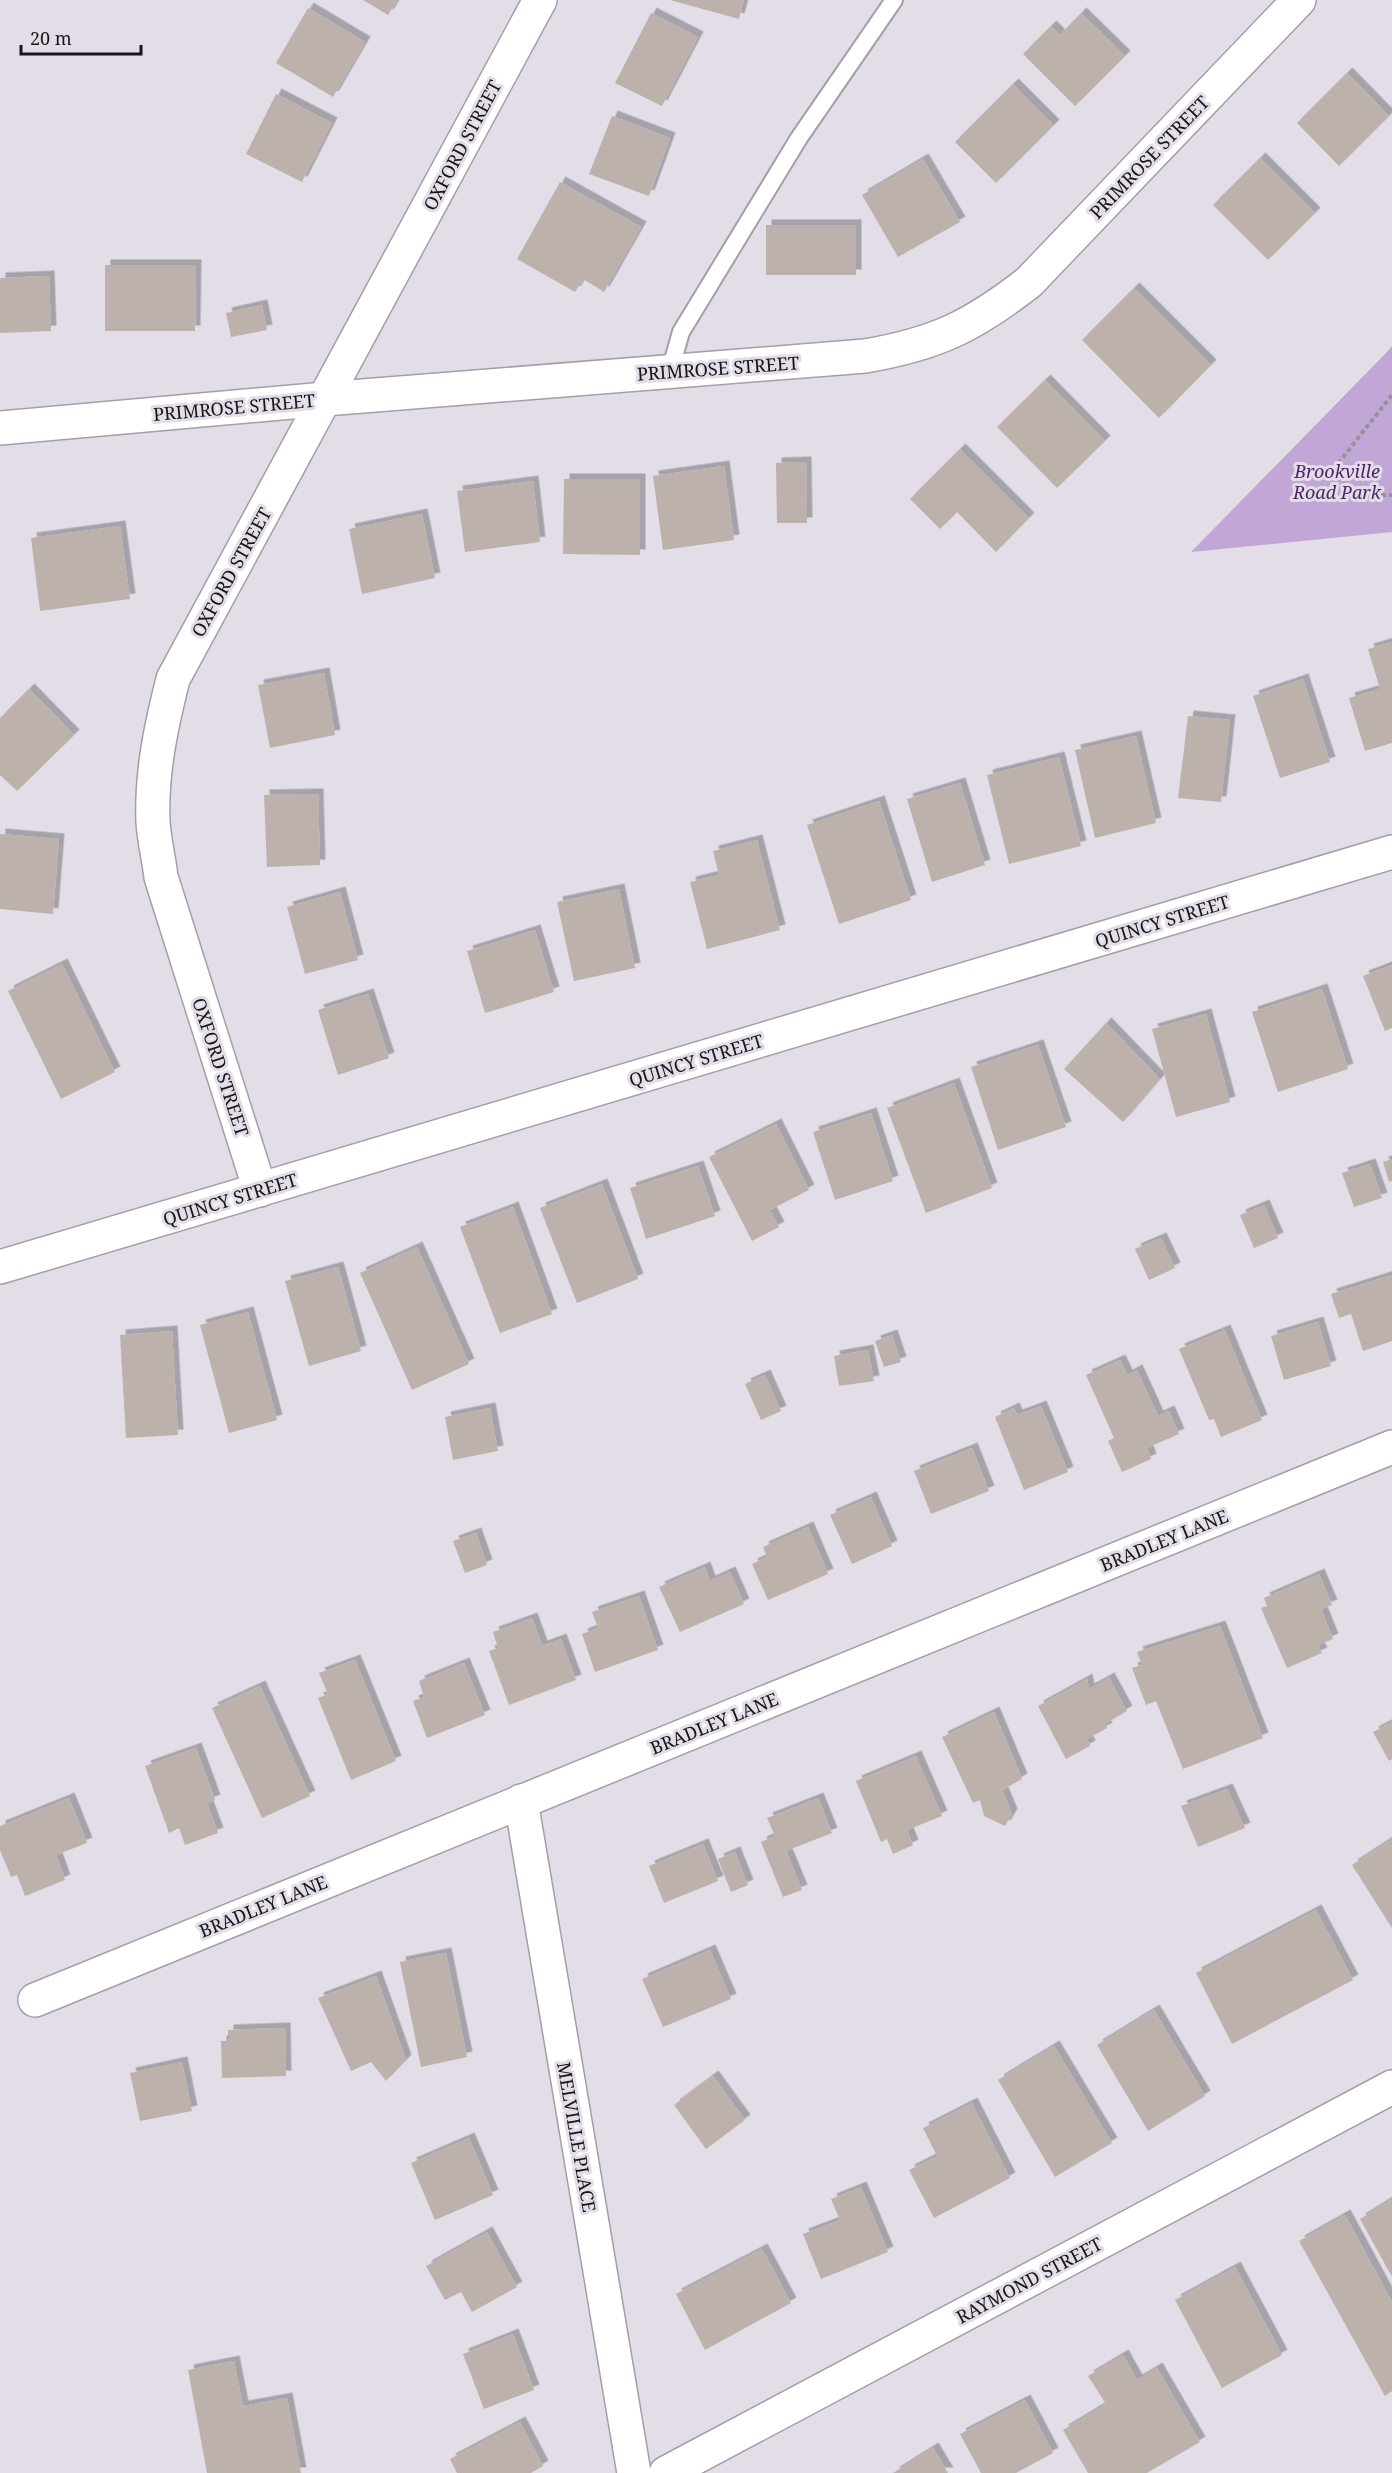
<svg xmlns="http://www.w3.org/2000/svg" width="1392" height="2473" font-family="'Noto Serif',serif">
  <style>
    .green { fill: #c1a7d6 }
    .building { fill: #bcb2ab; filter: url(#shadow) }
    .lines { fill: none; stroke-linecap: round; stroke-linejoin: round }
    .service-casing { stroke: #a39ea8; stroke-width: 20 }
    .minor-casing { stroke: #a39ea8; stroke-width: 36 }
    .path { stroke: #96929a; stroke-width: 4; stroke-dasharray: 4.5 3; stroke-linecap: butt }
    .service { stroke: #fff; stroke-width: 16 }
    .minor { stroke: #fff; stroke-width: 33 }
    .labels { text-anchor: middle; dominant-baseline: central; stroke-width: 6; stroke-linejoin: round; paint-order: stroke }
    .street-label { font-size: 18px; fill: #171519; stroke: #e3dde7 }
    .park-label { font-size: 18px; font-style: italic; fill: #4d2566; stroke: #e3dde7 }
  </style>
  <defs>
    <filter id="shadow"><feDropShadow dx="5.5" dy="-5.5" stdDeviation="0" flood-color="#0004"/></filter>
  </defs>
  <rect width="100%" height="100%" fill="#e3dde7"/>
  <!-- green -->
  <path class="green" d="M1392 346V532L1191 552 1386 353Z"/>
  <!-- building -->
  <g class="building">
    <path d="M363 0H397L388 15Z"/>
    <path d="M670 0H744L739 19Z"/>
    <path d="M308 8 365 42 333 97 276 63Z"/>
    <path d="M651 13 698 37 662 106 615 83Z"/>
    <path d="M1081 13 1125 56 1075 106 1023 54 1051 26 1060 35Z"/>
    <path d="M1347 73 1389 116 1339 166 1297 123Z"/>
    <path d="M1013 84 1054 125 996 183 955 142Z"/>
    <path d="M276 94 332 123 302 182 246 154Z"/>
    <path d="M612 116 670 138 649 196 589 174Z"/>
    <path d="M1260 158 1315 213 1268 260 1213 205Z"/>
    <path d="M923 159 960 222 898 257 862 195Z"/>
    <path d="M560 182 641 227 604 292 583 279 575 292 517 259Z"/>
    <rect x="766" y="225" width="90" height="50"/>
    <path d="M105 265H196L195 331H105Z"/>
    <path d="M49 276 51 331 0 333V278Z"/>
    <path d="M1134 288 1211 365 1159 418 1082 340Z"/>
    <path d="M262 305 267 330 231 337 226 313Z"/>
    <path d="M1045 380 1105 441 1057 488 997 427Z"/>
    <path d="M960 449 1029 518 996 552 957 512 940 529 910 499Z"/>
    <path d="M806 462 807 523H777L776 463Z"/>
    <path d="M724 466 734 540 663 550 653 476Z"/>
    <path d="M564 479H640V555L563 554Z"/>
    <path d="M533 481 540 542 465 552 457 491Z"/>
    <path d="M422 514 435 578 362 594 349 529Z"/>
    <path d="M120 526 130 599 40 611 31 538Z"/>
    <path d="M1392 642V743L1365 751 1349 698 1380 689 1368 649Z"/>
    <path d="M324 673 335 735 270 748 258 685Z"/>
    <path d="M1303 679 1330 762 1280 778 1253 696Z"/>
    <path d="M29 689 74 735 17 791 0 775V718Z"/>
    <path d="M1188 716 1230 720 1221 802 1178 798Z"/>
    <path d="M1136 736 1156 823 1095 838 1075 750Z"/>
    <path d="M1059 757 1081 846 1009 864 987 775Z"/>
    <path d="M960 783 985 865 932 882 907 799Z"/>
    <path d="M318 794 320 865 267 867 264 795Z"/>
    <path d="M879 801 911 900 839 924 807 825Z"/>
    <path d="M0 834 59 839 53 914 0 909Z"/>
    <path d="M757 840 780 930 707 949 690 882 719 875 713 851Z"/>
    <path d="M619 889 635 968 574 981 557 902Z"/>
    <path d="M340 892 358 960 305 974 287 907Z"/>
    <path d="M535 930 554 992 485 1013 467 951Z"/>
    <path d="M62 964 115 1072 61 1099 8 991Z"/>
    <path d="M1392 965V1028L1385 1031 1363 976Z"/>
    <path d="M1322 989 1348 1069 1278 1092 1252 1012Z"/>
    <path d="M368 994 389 1058 338 1075 318 1010Z"/>
    <path d="M1206 1014 1230 1102 1176 1117 1152 1029Z"/>
    <path d="M1106 1023 1160 1079 1123 1122 1064 1069Z"/>
    <path d="M1038 1045 1066 1127 998 1150 971 1067Z"/>
    <path d="M954 1083 992 1188 926 1213 887 1108Z"/>
    <path d="M871 1113 893 1181 835 1200 813 1132Z"/>
    <path d="M776 1124 809 1190 770 1210 779 1227 752 1241 709 1157Z"/>
    <path d="M1392 1159V1181L1389 1182 1383 1162Z"/>
    <path d="M1370 1164 1382 1198 1354 1207 1342 1173Z"/>
    <path d="M698 1166 715 1216 646 1239 630 1188Z"/>
    <path d="M602 1184 638 1279 577 1303 540 1208Z"/>
    <path d="M1264 1205 1278 1238 1254 1248 1240 1215Z"/>
    <path d="M513 1207 552 1314 500 1333 460 1227Z"/>
    <path d="M1161 1238 1175 1268 1149 1280 1135 1249Z"/>
    <path d="M417 1247 469 1364 412 1390 360 1273Z"/>
    <path d="M338 1267 361 1351 309 1366 285 1281Z"/>
    <path d="M1392 1275V1341L1363 1351 1351 1314 1339 1318 1331 1294Z"/>
    <path d="M248 1312 277 1420 229 1433 200 1325Z"/>
    <path d="M1318 1322 1331 1366 1284 1380 1271 1336Z"/>
    <path d="M1225 1330 1262 1420 1221 1437 1214 1419 1209 1420 1179 1349Z"/>
    <path d="M172 1331 178 1435 126 1438 120 1335Z"/>
    <path d="M892 1335 901 1362 884 1367 875 1341Z"/>
    <path d="M868 1350 874 1381 839 1386 834 1356Z"/>
    <path d="M1120 1360 1127 1375 1137 1370 1158 1416 1169 1411 1179 1434 1147 1448 1151 1459 1122 1472 1108 1441 1114 1438 1086 1375Z"/>
    <path d="M765 1375 781 1411 761 1420 745 1384Z"/>
    <path d="M1041 1406 1068 1472 1024 1490 995 1417 1014 1408 1017 1415Z"/>
    <path d="M490 1408 498 1451 453 1460 445 1417Z"/>
    <path d="M972 1448 989 1491 931 1514 914 1471Z"/>
    <path d="M871 1497 892 1546 852 1564 830 1515Z"/>
    <path d="M808 1527 828 1574 768 1600 752 1564 767 1557 763 1547Z"/>
    <path d="M476 1533 487 1565 465 1573 453 1541Z"/>
    <path d="M705 1567 710 1581 730 1572 744 1604 680 1632 659 1587Z"/>
    <path d="M1319 1574 1332 1605 1321 1609 1333 1639 1318 1645 1322 1653 1287 1668 1261 1608 1267 1606 1264 1598Z"/>
    <path d="M639 1596 658 1650 595 1672 582 1634 598 1628 592 1612Z"/>
    <path d="M532 1618 542 1646 561 1639 576 1680 509 1705 489 1651 498 1648 493 1632Z"/>
    <path d="M1220 1626 1263 1738 1183 1769 1156 1701 1146 1705 1132 1668 1142 1665 1137 1652Z"/>
    <path d="M355 1660 396 1761 351 1780 318 1698 328 1694 319 1673Z"/>
    <path d="M464 1663 485 1715 427 1738 413 1701 424 1697 419 1681Z"/>
    <path d="M1109 1678 1127 1711 1105 1724 1107 1728 1087 1739 1090 1746 1066 1759 1038 1706 1087 1679 1089 1689Z"/>
    <path d="M260 1686 310 1796 262 1818 212 1708Z"/>
    <path d="M994 1712 1022 1779 1002 1790 1012 1814 1005 1826 984 1816 980 1800 973 1803 942 1737Z"/>
    <path d="M1392 1722V1759L1389 1761 1373 1732Z"/>
    <path d="M196 1748 215 1800 207 1803 218 1833 185 1845 179 1828 169 1833 145 1766Z"/>
    <path d="M916 1756 942 1816 907 1830 913 1845 893 1854 887 1839 881 1842 856 1781Z"/>
    <path d="M1227 1789 1245 1828 1198 1847 1181 1806Z"/>
    <path d="M69 1798 87 1843 56 1855 65 1880 25 1896 17 1875 11 1877 0 1850V1826Z"/>
    <path d="M818 1798 832 1833 786 1851 802 1890 783 1897 761 1842 775 1836 767 1818Z"/>
    <path d="M1392 1839V1928L1352 1865Z"/>
    <path d="M703 1844 718 1881 664 1903 649 1866Z"/>
    <path d="M735 1852 748 1885 731 1892 718 1859Z"/>
    <path d="M1316 1910 1353 1980 1232 2044 1196 1973Z"/>
    <path d="M710 1950 731 1999 663 2027 642 1979Z"/>
    <path d="M446 1953 467 2057 421 2067 400 1962Z"/>
    <path d="M376 1976 406 2060 386 2081 371 2062 351 2071 318 1998Z"/>
    <path d="M1154 2010 1205 2096 1148 2131 1097 2045Z"/>
    <path d="M285 2028 286 2076 222 2078 221 2041H228V2030Z"/>
    <path d="M1054 2046 1112 2143 1055 2177 998 2080Z"/>
    <path d="M182 2062 192 2111 140 2121 130 2073Z"/>
    <path d="M713 2076 745 2120 706 2149 674 2105Z"/>
    <path d="M972 2103 1010 2178 934 2218 909 2170 937 2156 923 2128Z"/>
    <path d="M469 2138 493 2195 435 2220 411 2163Z"/>
    <path d="M861 2187 888 2252 821 2279 803 2234 840 2220 831 2199Z"/>
    <path d="M1392 2199V2277L1360 2219Z"/>
    <path d="M1345 2215 1392 2302V2391L1385 2396 1299 2241Z"/>
    <path d="M487 2232 517 2287 472 2312 461 2292 445 2300 426 2266Z"/>
    <path d="M762 2249 791 2303 705 2350 676 2294Z"/>
    <path d="M1235 2267 1282 2355 1222 2388 1175 2300Z"/>
    <path d="M513 2334 534 2390 484 2409 463 2354Z"/>
    <path d="M1123 2355 1137 2380 1157 2368 1200 2442 1147 2473H1088L1063 2430 1106 2404 1088 2376Z"/>
    <path d="M234 2361 243 2406 287 2398 301 2473H207L188 2370Z"/>
    <path d="M1025 2400 1053 2453 1016 2473H981L960 2434Z"/>
    <path d="M520 2422 543 2466 531 2473H457L450 2459Z"/>
    <path d="M933 2448 948 2473H893Z"/>
  </g>
  <g class="lines">
    <defs>
      <path id="service" d="M670 371 681 332 799 138 894 0"/>
      <g id="minor">
        <path d="M0 428 325 399 865 356C936 344 973 326 1029 282L1299 0"/>
        <path d="M260 1190 161 877C159 859 154 840 153 822 151 773 161 727 173 679L540 0"/>
        <path d="M0 1267 1392 852"/>
        <path d="M521 1801 634 2473"/>
        <path d="M35 2000 1392 1447"/>
        <path d="M666 2473 1392 2087"/>
      </g>
    </defs>
    <!-- service casing -->
    <use href="#service" class="service-casing"/>
    <!-- minor casing -->
    <use href="#minor" class="minor-casing"/>
    <!-- path -->
    <path class="path" d="M1392 395 1332 471 1354 496 1392 495"/>
    <!-- service -->
    <use href="#service" class="service"/>
    <!-- minor -->
    <use href="#minor" class="minor"/>
  </g>
  <g class="labels">
    <!-- street labels -->
    <g class="street-label">
      <text transform="translate(462 145) rotate(-62)">OXFORD STREET</text>
      <text transform="translate(1149 157) rotate(-46)">PRIMROSE STREET</text>
      <text transform="translate(718 368) rotate(-4)">PRIMROSE STREET</text>
      <text transform="translate(234 407) rotate(-5)">PRIMROSE STREET</text>
      <text transform="translate(231 572) rotate(-61)">OXFORD STREET</text>
      <text transform="translate(1162 921) rotate(-17)">QUINCY STREET</text>
      <text transform="translate(696 1060) rotate(-17)">QUINCY STREET</text>
      <text transform="translate(221 1067) rotate(72)">OXFORD STREET</text>
      <text transform="translate(230 1199) rotate(-17)">QUINCY STREET</text>
      <text transform="translate(1164 1540) rotate(-22)">BRADLEY LANE</text>
      <text transform="translate(714 1723) rotate(-22)">BRADLEY LANE</text>
      <text transform="translate(263 1906) rotate(-22)">BRADLEY LANE</text>
      <text transform="translate(577 2137) rotate(80)">MELVILLE PLACE</text>
      <text transform="translate(1029 2280) rotate(-28)">RAYMOND STREET</text>
    </g>
    <!-- park labels -->
    <g class="park-label">
      <text x="1337" y="471">Brookville<tspan x="1337" dy="21">Road Park</tspan></text>
    </g>
  </g>
  <!-- scale -->
  <path d="M21 45v9h120v-9" fill="none" stroke="#171519" stroke-width="3"/>
  <text x="30" y="45" font-size="18" fill="#171519" stroke="#e3dde7" stroke-width="4.5" paint-order="stroke">20 m</text>
</svg>
